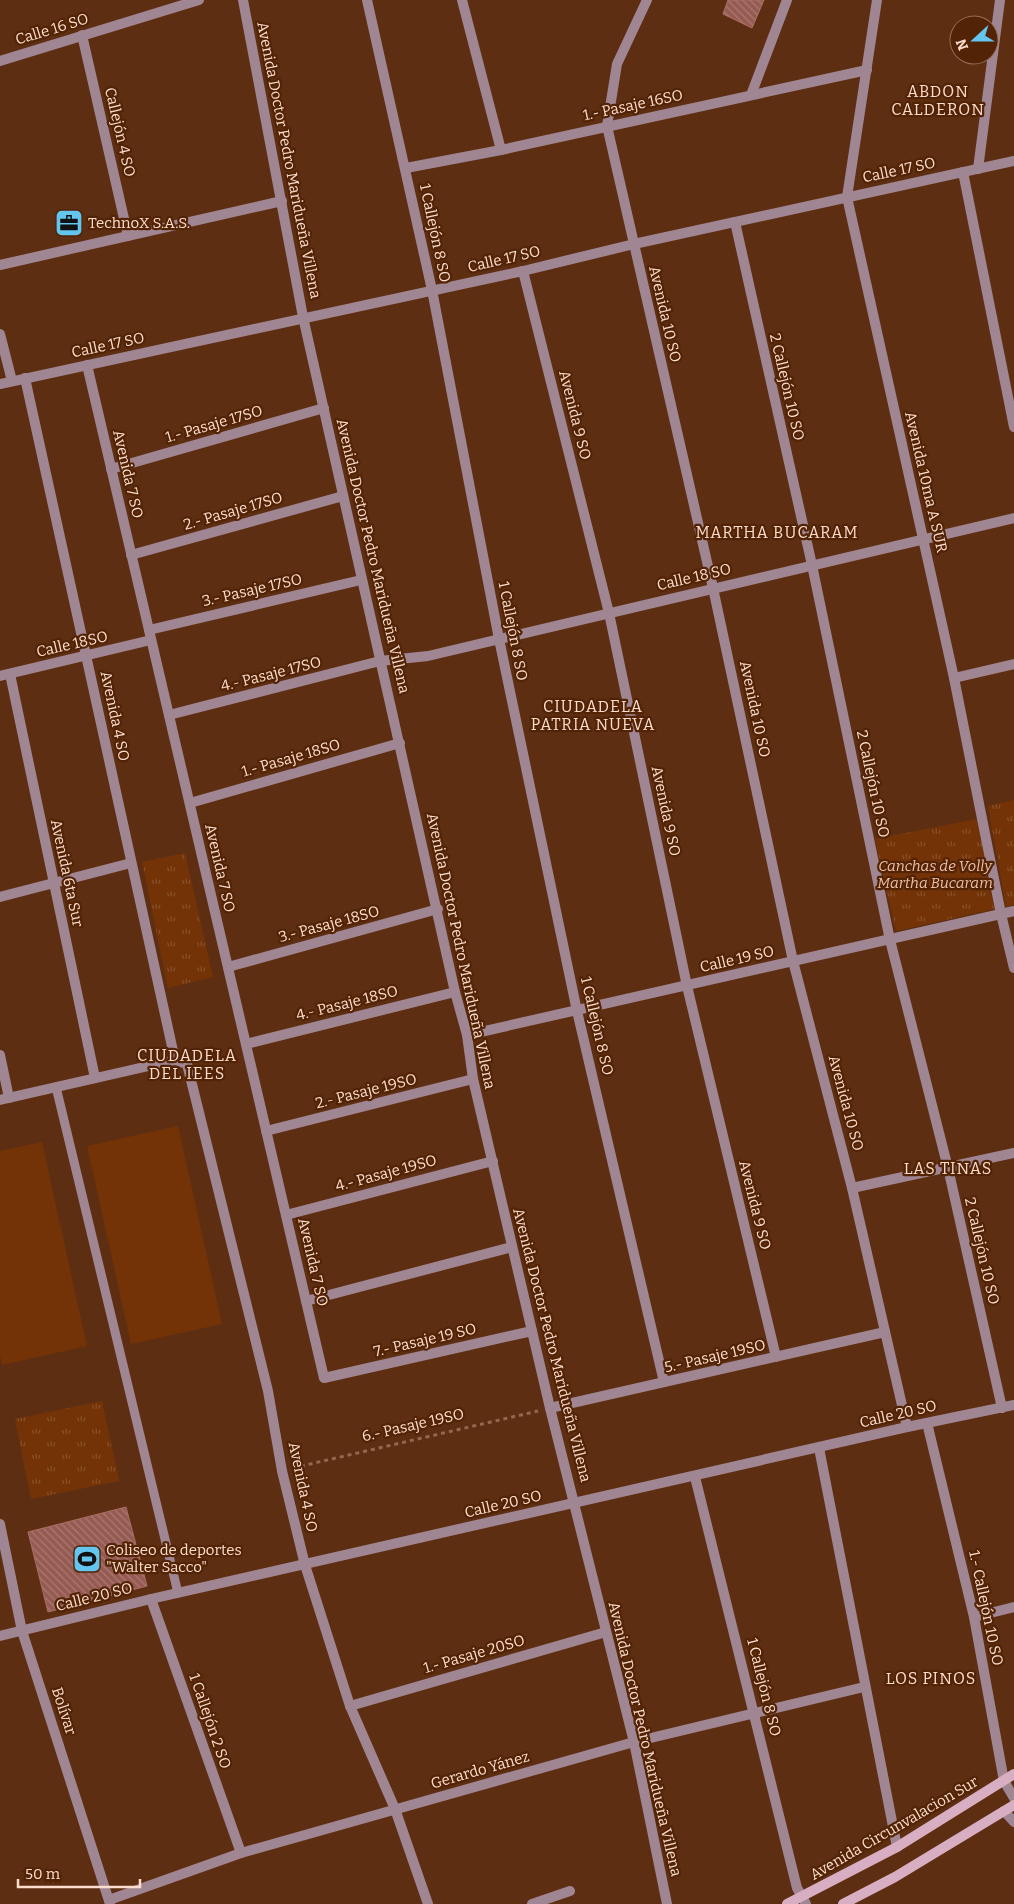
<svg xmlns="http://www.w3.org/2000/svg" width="1014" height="1904" font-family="Bitter,serif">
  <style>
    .grass { fill: #733307 }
    .park { fill: url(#park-tufts) }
    .building { fill: url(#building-back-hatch); stroke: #ac6f66 }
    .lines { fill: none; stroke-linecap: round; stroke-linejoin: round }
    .path { stroke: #926850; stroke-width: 3; stroke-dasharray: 4 4; stroke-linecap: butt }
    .service { stroke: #a08692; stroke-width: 9 }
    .minor { stroke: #a08692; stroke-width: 10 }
    .tertiary { stroke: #a08692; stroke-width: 10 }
    .secondary { stroke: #d8aec2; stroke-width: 10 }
    .labels { text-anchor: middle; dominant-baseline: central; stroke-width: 4.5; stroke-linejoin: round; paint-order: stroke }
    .street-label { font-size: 15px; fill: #fddece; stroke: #522305 }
    .poi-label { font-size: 15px; fill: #fddece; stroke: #522305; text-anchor: start }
    .park-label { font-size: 15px; font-style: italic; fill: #efbea5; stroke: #522305 }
    .neighbourhood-label { font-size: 16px; letter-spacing: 1px; fill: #fddece; stroke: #522305 }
  </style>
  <defs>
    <pattern id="park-tufts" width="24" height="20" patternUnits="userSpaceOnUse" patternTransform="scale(1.25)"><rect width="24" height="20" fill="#733307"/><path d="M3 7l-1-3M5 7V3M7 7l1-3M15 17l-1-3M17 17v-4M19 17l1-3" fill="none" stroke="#88502a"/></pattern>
    <pattern id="building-back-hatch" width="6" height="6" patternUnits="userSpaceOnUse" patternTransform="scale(1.25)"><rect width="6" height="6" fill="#955a52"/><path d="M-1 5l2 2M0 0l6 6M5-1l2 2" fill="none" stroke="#aa7972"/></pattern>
  </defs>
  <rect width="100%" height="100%" fill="#5e2e12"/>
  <!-- grass -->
  <g class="grass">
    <path d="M178 1126 222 1324 131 1344 87 1146Z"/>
    <path d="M42 1142 87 1346 2 1365 0 1356V1151Z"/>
  </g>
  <!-- park -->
  <g class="park">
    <path d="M1014 800V905L1006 907 988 806Z"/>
    <path d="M977 819 994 909 896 931 875 839Z"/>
    <path d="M185 853 213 977 168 988 142 862Z"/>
    <path d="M102 1401 119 1481 31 1499 15 1419Z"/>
  </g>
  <!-- building -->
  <g class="building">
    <path d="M728 0H764L752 28 723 14Z"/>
    <path d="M126 1507 147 1586 48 1612 28 1532Z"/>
  </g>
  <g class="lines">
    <!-- path -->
    <path class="path" d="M293 1468 538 1411"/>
    <!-- service -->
    <path class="service" d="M56 1087 178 1593"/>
    <!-- minor -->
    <g class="minor">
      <path d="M243 0 303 317 455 992 467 1035 473 1079 550 1408 634 1742 667 1904"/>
      <path d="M367 0 432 290 499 639 577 1011 664 1382"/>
      <path d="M462 0 501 150"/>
      <path d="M647 0 617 64 607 126 713 588 793 961 852 1188 907 1427"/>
      <path d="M877 0 847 197 954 678 1001 914 1014 968"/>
      <path d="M82 35 128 236"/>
      <path d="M0 61 199 0"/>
      <path d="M751 95 787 0"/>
      <path d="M406 168 501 150 867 70"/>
      <path d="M978 169 1000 0"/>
      <path d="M963 172 1014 427"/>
      <path d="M735 222 812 565 890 940 948 1168 1002 1408"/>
      <path d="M0 265 282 201"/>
      <path d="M523 271 609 613 687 986 776 1357"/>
      <path d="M0 334 12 381"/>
      <path d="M87 365 324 1378 532 1331"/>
      <path d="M25 378 175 1060"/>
      <path d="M0 384 523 271 634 244 1014 161"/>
      <path d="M111 469 324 408"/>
      <path d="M131 555 343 496"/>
      <path d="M149 630 361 580"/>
      <path d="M10 674 95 1078"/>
      <path d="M0 676 151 640"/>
      <path d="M954 678 1014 664"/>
      <path d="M169 715 380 661 428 656 1014 518"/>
      <path d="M190 803 400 743"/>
      <path d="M0 897 131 863"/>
      <path d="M228 967 438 909"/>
      <path d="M467 1035 1014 911"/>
      <path d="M246 1044 455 992"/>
      <path d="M0 1055 9 1098"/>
      <path d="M0 1100 175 1060 187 1064 268 1391 282 1471 305 1565 350 1706 395 1809 428 1904"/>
      <path d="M266 1131 473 1079"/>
      <path d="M852 1188 1014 1153"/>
      <path d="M286 1215 493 1161"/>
      <path d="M306 1301 512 1247"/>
      <path d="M550 1408 885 1332"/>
      <path d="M927 1423 974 1617 1004 1781 1014 1798"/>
      <path d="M819 1448 897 1847"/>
      <path d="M695 1477 797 1888 806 1904"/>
      <path d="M151 1599 241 1853"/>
      <path d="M974 1617 1014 1607"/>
      <path d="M0 1636 151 1599 907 1427 1014 1405"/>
      <path d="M350 1706 606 1632"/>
      <path d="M1004 1811 1014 1822"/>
      <path d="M109 1900 241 1853 634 1742 864 1687"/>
      <path d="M532 1904 570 1891"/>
    </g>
    <!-- tertiary -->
    <path class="tertiary" d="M0 1524 22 1631 110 1904"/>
    <!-- secondary -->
    <g class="secondary">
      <path d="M787 1904 897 1847 1014 1774"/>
      <path d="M843 1904 895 1877 1014 1805"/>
    </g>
  </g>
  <!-- icons -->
  <defs>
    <symbol id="office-square" viewBox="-11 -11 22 22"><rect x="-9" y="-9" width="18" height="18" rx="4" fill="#64c5ee" stroke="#522305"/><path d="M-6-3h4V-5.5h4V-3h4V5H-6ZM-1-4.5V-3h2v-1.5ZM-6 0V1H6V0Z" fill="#111"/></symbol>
    <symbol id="stadium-square" viewBox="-11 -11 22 22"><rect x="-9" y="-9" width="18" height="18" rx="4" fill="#64c5ee" stroke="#522305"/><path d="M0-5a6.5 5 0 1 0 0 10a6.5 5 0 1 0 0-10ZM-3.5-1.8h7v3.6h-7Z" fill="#111"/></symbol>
  </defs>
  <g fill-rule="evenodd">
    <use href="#office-square" x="53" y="207" width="32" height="32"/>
    <use href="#stadium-square" x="71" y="1543" width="32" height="32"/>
  </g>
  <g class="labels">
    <!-- street labels -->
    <g class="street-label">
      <text transform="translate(52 29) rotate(-17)">Calle 16 SO</text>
      <text transform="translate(633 105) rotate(-12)">1.- Pasaje 16SO</text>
      <text transform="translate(120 132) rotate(77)">Callejón 4 SO</text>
      <text transform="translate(289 160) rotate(79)">Avenida Doctor Pedro Maridueña Villena</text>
      <text transform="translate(899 170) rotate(-12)">Calle 17 SO</text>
      <text transform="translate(435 233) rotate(78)">1 Callejón 8 SO</text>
      <text transform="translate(504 259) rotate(-13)">Calle 17 SO</text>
      <text transform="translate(665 314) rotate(77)">Avenida 10 SO</text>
      <text transform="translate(108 345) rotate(-12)">Calle 17 SO</text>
      <text transform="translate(787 387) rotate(77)">2 Callejón 10 SO</text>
      <text transform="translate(575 415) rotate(76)">Avenida 9 SO</text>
      <text transform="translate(214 424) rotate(-16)">1.- Pasaje 17SO</text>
      <text transform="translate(128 474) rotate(77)">Avenida 7 SO</text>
      <text transform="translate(926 482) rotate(77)">Avenida 10ma A SUR</text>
      <text transform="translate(233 511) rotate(-16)">2.- Pasaje 17SO</text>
      <text transform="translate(373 556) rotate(77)">Avenida Doctor Pedro Maridueña Villena</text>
      <text transform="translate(694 577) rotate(-13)">Calle 18 SO</text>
      <text transform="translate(252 590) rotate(-13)">3.- Pasaje 17SO</text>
      <text transform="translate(513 631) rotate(79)">1 Callejón 8 SO</text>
      <text transform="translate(72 644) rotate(-13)">Calle 18SO</text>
      <text transform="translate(271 674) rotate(-14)">4.- Pasaje 17SO</text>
      <text transform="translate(755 709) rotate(78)">Avenida 10 SO</text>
      <text transform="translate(115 716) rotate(78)">Avenida 4 SO</text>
      <text transform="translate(291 758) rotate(-16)">1.- Pasaje 18SO</text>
      <text transform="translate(873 784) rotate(78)">2 Callejón 10 SO</text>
      <text transform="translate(666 811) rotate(78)">Avenida 9 SO</text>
      <text transform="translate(220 868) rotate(77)">Avenida 7 SO</text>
      <text transform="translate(67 873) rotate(78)">Avenida 6ta Sur</text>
      <text transform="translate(329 924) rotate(-15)">3.- Pasaje 18SO</text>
      <text transform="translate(461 951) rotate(78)">Avenida Doctor Pedro Maridueña Villena</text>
      <text transform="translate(737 959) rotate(-13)">Calle 19 SO</text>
      <text transform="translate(347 1003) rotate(-14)">4.- Pasaje 18SO</text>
      <text transform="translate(597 1026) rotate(77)">1 Callejón 8 SO</text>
      <text transform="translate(366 1091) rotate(-14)">2.- Pasaje 19SO</text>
      <text transform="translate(846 1103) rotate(75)">Avenida 10 SO</text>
      <text transform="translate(386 1173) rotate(-15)">4.- Pasaje 19SO</text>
      <text transform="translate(755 1205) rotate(76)">Avenida 9 SO</text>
      <text transform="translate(982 1251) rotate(77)">2 Callejón 10 SO</text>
      <text transform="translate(313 1262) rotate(77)">Avenida 7 SO</text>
      <text transform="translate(425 1340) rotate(-13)">7.- Pasaje 19 SO</text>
      <text transform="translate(552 1345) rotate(76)">Avenida Doctor Pedro Maridueña Villena</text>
      <text transform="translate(715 1356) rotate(-13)">5.- Pasaje 19SO</text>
      <text transform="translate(898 1414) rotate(-13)">Calle 20 SO</text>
      <text transform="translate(413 1425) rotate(-13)">6.- Pasaje 19SO</text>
      <text transform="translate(303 1487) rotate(78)">Avenida 4 SO</text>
      <text transform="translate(503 1504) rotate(-13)">Calle 20 SO</text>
      <text transform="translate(94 1597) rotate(-14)">Calle 20 SO</text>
      <text transform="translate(986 1608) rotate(78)">1.- Callejón 10 SO</text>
      <text transform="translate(474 1654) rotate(-16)">1.- Pasaje 20SO</text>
      <text transform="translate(764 1687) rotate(76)">1 Callejón 8 SO</text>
      <text transform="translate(64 1711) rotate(72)">Bolívar</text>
      <text transform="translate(210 1721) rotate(71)">1 Callejón 2 SO</text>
      <text transform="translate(645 1739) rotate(77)">Avenida Doctor Pedro Maridueña Villena</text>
      <text transform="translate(480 1770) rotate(-16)">Gerardo Yánez</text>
      <text transform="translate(894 1828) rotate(-30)">Avenida Circunvalacion Sur</text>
    </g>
    <!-- poi labels -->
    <g class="poi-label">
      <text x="88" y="223">TechnoX S.A.S.</text>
      <text x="106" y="1550">Coliseo de deportes<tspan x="106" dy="17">"Walter Sacco"</tspan></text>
    </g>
    <!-- park labels -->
    <g class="park-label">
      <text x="935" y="866">Canchas de Volly<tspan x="935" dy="17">Martha Bucaram</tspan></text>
    </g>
    <!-- neighbourhood labels -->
    <g class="neighbourhood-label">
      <text x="938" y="91">ABDON<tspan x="938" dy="18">CALDERON</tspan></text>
      <text x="777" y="532">MARTHA BUCARAM</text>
      <text x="593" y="706">CIUDADELA<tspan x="593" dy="18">PATRIA NUEVA</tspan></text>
      <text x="187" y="1055">CIUDADELA<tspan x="187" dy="18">DEL IEES</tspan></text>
      <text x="948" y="1168">LAS TINAS</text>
      <text x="931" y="1678">LOS PINOS</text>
    </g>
  </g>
  <!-- north arrow -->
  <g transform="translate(974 40) rotate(249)"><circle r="24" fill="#522305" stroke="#966e55"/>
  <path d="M0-4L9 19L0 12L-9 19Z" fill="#64c5ee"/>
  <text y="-8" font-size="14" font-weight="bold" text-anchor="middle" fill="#fddece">N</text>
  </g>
  <!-- scale -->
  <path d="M18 1879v8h122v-8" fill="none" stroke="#fddece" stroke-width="2.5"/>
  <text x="25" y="1879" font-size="15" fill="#fddece" stroke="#522305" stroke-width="4" paint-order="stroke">50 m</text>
</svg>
